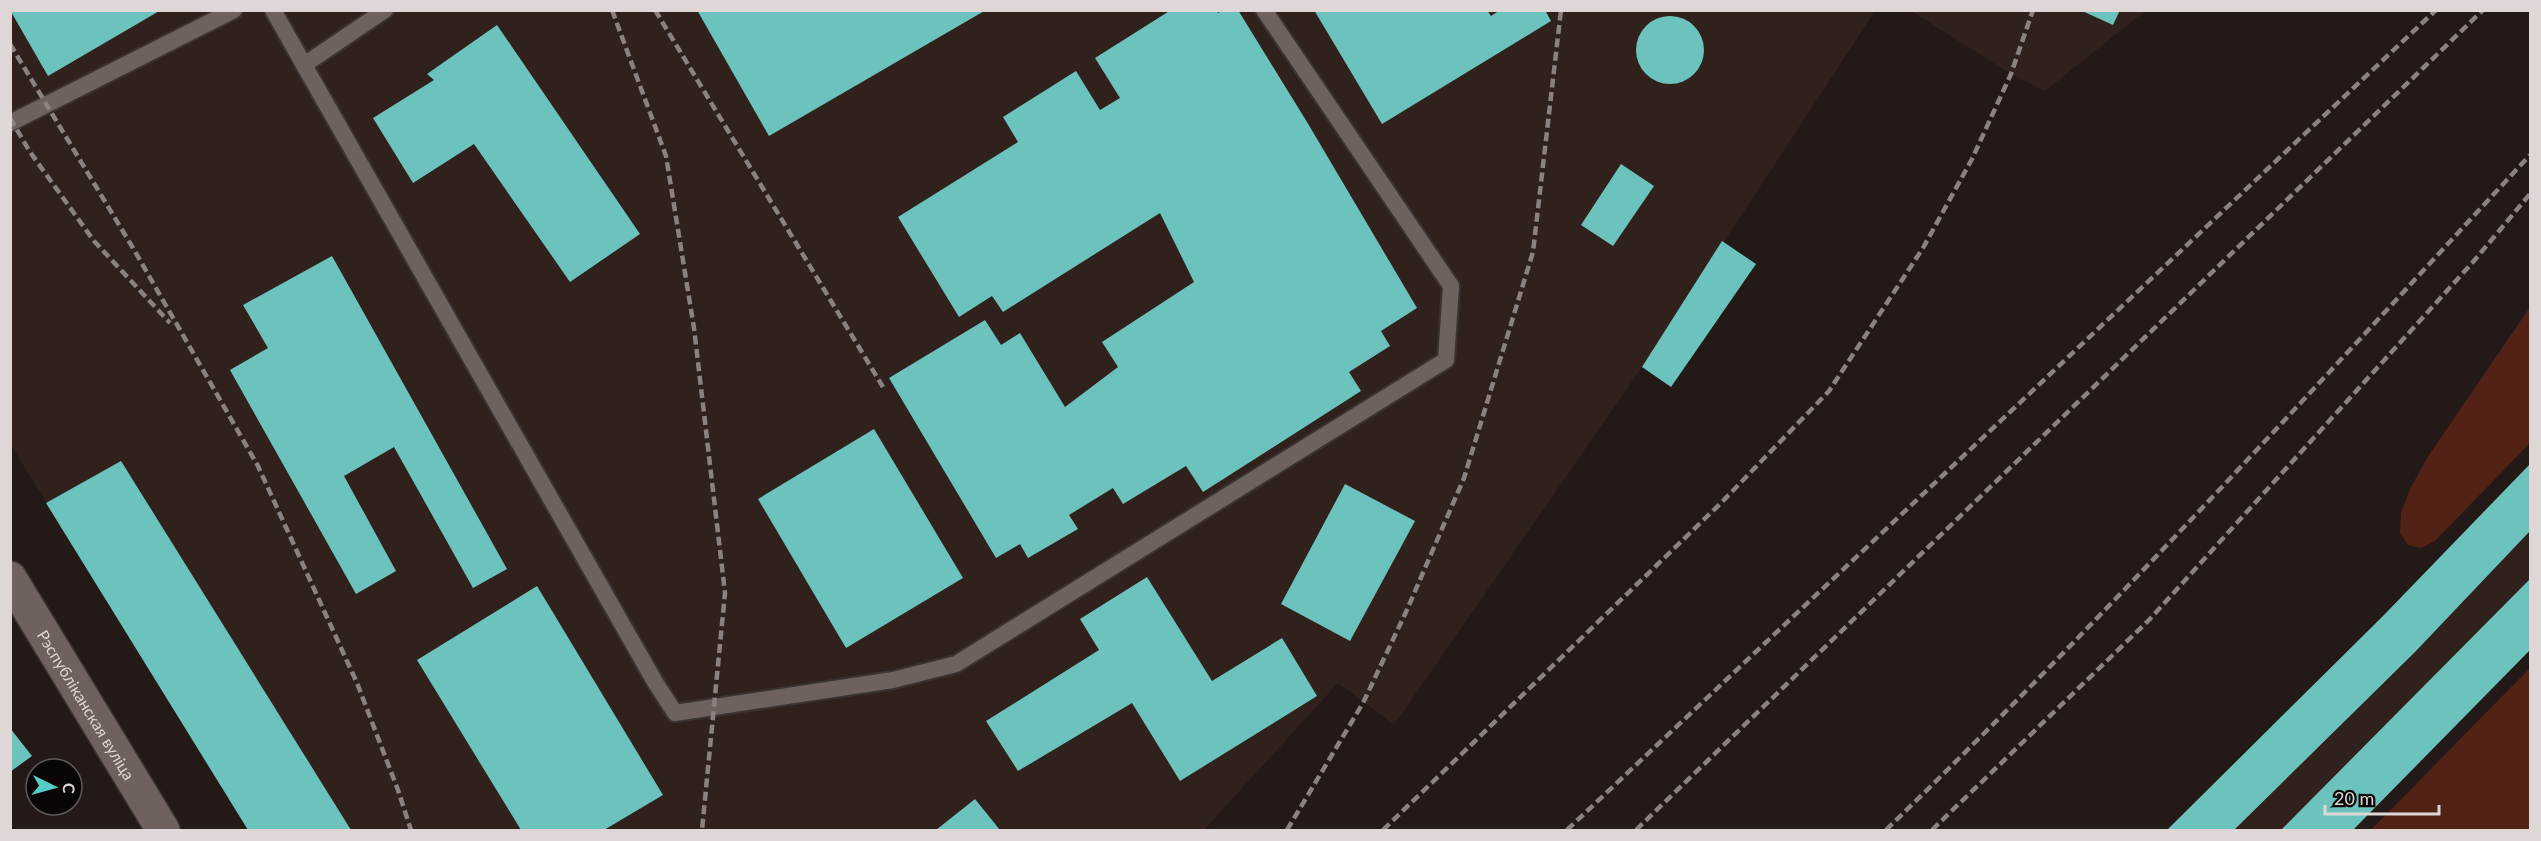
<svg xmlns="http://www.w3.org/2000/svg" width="2541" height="841" font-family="Lato,sans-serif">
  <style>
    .built { fill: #31211d }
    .green { fill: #522217 }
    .building { fill: #6cc3bd }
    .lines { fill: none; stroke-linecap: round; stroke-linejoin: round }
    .lane-casing { stroke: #3a3332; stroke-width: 20 }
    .street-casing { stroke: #3a3332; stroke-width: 36 }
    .lane { stroke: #6e615e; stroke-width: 16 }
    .street { stroke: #6e615e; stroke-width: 33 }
    .rail { stroke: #8a8280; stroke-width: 4.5; stroke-dasharray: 9 4.5; stroke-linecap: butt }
    .labels { text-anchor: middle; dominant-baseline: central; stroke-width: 6; stroke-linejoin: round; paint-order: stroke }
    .street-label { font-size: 16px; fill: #ded7d5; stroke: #090605 }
  </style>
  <rect width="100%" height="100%" fill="#231917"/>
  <!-- built -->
  <g class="built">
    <path d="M11 11H1875L1642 367 1394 725 1338 683 1204 830H248L11 445Z"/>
    <path d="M1911 11H2145L2045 91 2011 74Z"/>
    <path d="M2530 464V650L2353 830H2167L2383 616Z"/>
  </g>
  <!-- green -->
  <g class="green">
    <path d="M2530 307V443L2435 541 2421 548 2408 545 2400 533 2401 513 2410 489 2427 458Z"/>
    <path d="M2530 668V830H2371Z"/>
  </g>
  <!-- building -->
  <g class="building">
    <path d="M10 10H161L48 76Z"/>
    <path d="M697 10H986L769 136Z"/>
    <path d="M1171 10H1217L1218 13 1223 10H1238L1307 122 1417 308 1381 331 1390 346 1349 372 1361 391 1203 492 1186 466 1123 504 1113 488 1069 515 1078 529 1028 558 1020 544 996 558 889 378 985 320 1001 345 1020 333 1065 407 1118 367 1102 342 1194 282 1160 213 1003 312 992 296 959 317 898 217 1018 142 1003 117 1076 71 1100 110 1120 98 1095 58Z"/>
    <path d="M1314 10H1487L1491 16 1500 10H1545L1551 21 1382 124Z"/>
    <path d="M2080 10H2120L2113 25Z"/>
    <circle cx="1670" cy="50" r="34"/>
    <path d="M497 25 640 234 570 282 474 144 413 183 373 118 434 80 427 74Z"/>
    <path d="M1621 164 1654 186 1613 246 1581 225Z"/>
    <path d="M1722 241 1756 264 1671 387 1642 367Z"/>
    <path d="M332 256 507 569 473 588 394 447 344 476 396 571 356 594 230 370 268 348 243 305Z"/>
    <path d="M874 429 963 578 846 648 758 499Z"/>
    <path d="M121 461 351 830H248L46 503Z"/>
    <path d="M2530 464V531L2415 652 2234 830H2167L2383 616Z"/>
    <path d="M1345 484 1415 521 1350 641 1281 604Z"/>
    <path d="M1147 577 1212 681 1282 638 1317 696 1180 781 1132 703 1018 771 986 721 1099 650 1080 619Z"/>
    <path d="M2530 579V650L2353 830H2281Z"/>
    <path d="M537 586 663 795 604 830H521L417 660Z"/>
    <path d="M10 728 32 756 10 772Z"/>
    <path d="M975 799 1000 830H936Z"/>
  </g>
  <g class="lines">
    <defs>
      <g id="lane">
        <path d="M273 10 304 65 385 10"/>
        <path d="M304 65 655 682 675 713 893 680 956 664 1446 360 1451 286 1264 10"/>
        <path d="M10 123 234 10"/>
      </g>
      <g id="street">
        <path id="s1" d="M10 578 163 830"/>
      </g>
    </defs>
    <!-- lane casing -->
    <use href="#lane" class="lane-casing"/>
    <!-- street casing -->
    <use href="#street" class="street-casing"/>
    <!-- lane -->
    <use href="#lane" class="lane"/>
    <!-- street -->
    <use href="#street" class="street"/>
    <!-- rail -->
    <g class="rail">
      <path d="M612 10 666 156 694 328 725 593 702 830"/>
      <path d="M655 10 883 387"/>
      <path d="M10 44 133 248 258 466 357 683 398 790 411 830"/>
      <path d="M10 118 30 152 94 241 170 323"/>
      <path d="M1287 830 1363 703 1406 612 1464 478 1533 252 1561 10"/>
      <path d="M1383 830 1721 503 1829 391 1923 248 1972 159 2011 74 2033 10"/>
      <path d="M1567 830 2436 10"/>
      <path d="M1636 830 2483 10"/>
      <path d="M1886 830C2109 614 2319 383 2530 155"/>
      <path d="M1932 830 2149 620 2473 262 2530 194"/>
    </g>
  </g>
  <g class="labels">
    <!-- street labels -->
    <g class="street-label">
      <text stroke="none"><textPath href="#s1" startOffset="148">Рэспубліканская вуліца</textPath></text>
    </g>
  </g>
  <!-- border -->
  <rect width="2541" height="841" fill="none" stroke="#ded7d5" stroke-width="24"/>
  <!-- north arrow -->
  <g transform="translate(54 787) rotate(95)"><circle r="28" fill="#090605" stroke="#5e5a58" stroke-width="1.5"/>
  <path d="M0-4.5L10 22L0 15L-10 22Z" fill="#54cdc6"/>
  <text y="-9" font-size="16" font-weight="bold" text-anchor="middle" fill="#ded7d5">С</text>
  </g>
  <!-- scale -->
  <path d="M2325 805v9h114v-9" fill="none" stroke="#ded7d5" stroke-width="3"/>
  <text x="2334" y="805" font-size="18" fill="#ded7d5" stroke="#090605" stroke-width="4.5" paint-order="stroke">20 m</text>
</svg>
